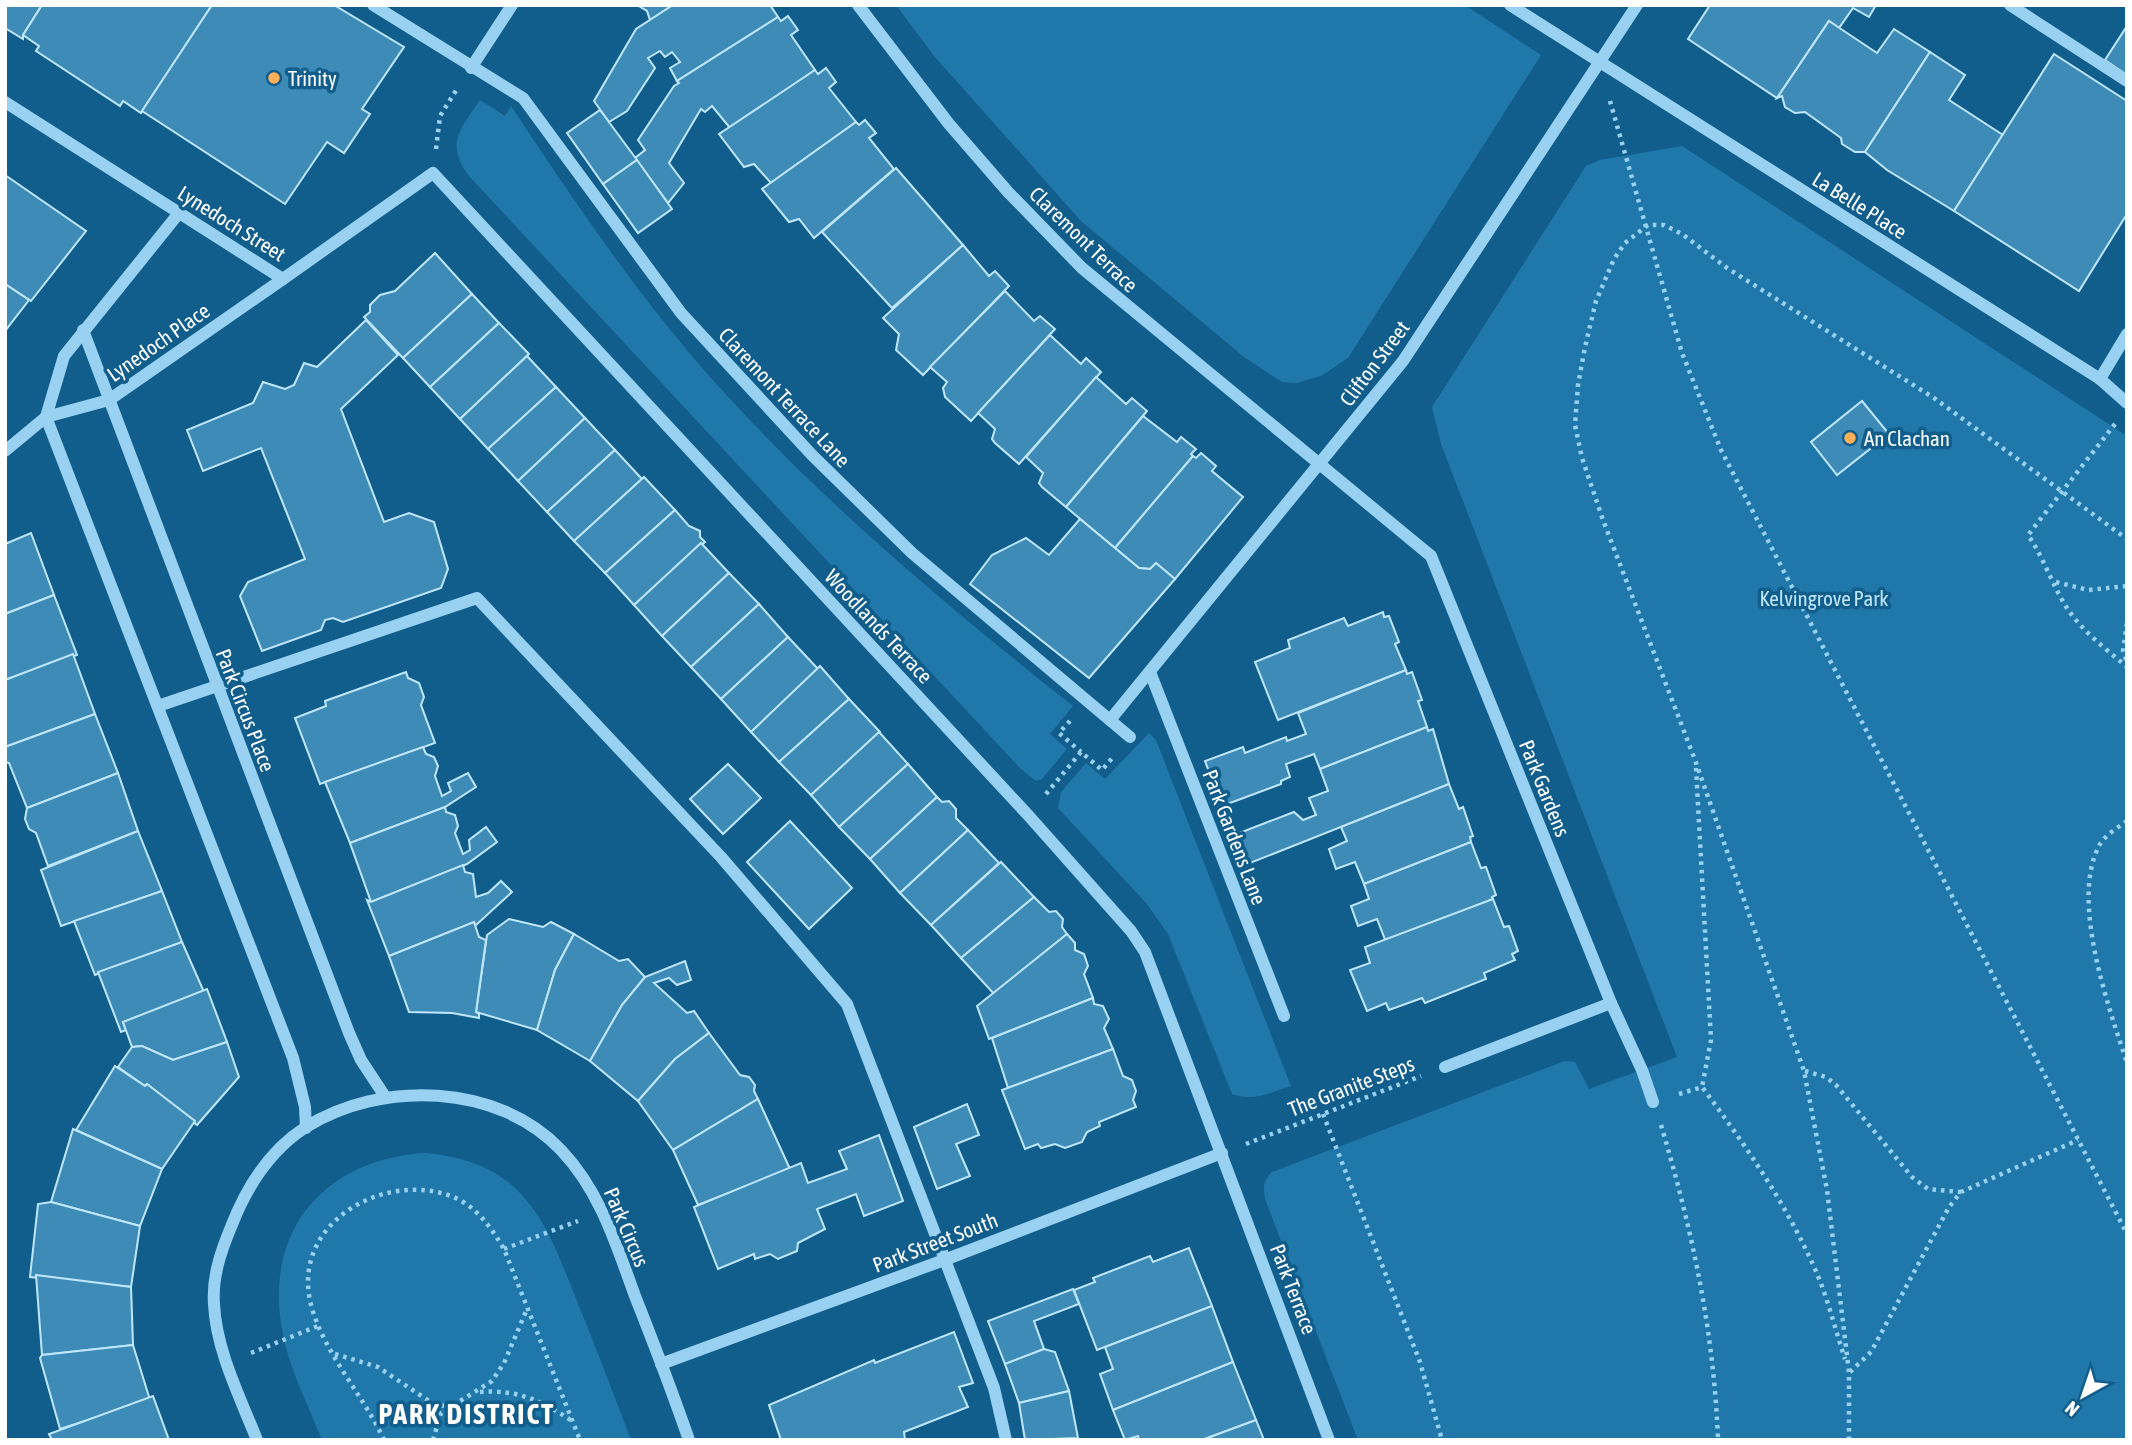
<svg xmlns="http://www.w3.org/2000/svg" width="2132" height="1445" font-family="'Asap Condensed',sans-serif">
  <style>
    .green { fill: #1f78a9 }
    .building { fill: #3e8bb7; stroke: #bfe7fd; stroke-width: 2 }
    .lines { fill: none; stroke-linecap: round; stroke-linejoin: round }
    .path { stroke: #98d1f2; stroke-width: 4.5; stroke-dasharray: 3.5 5; stroke-linecap: butt }
    .minor { stroke: #98d1f2; stroke-width: 12 }
    .poi-dot { fill: #ffb059; stroke: #115e8c; stroke-width: 2.5 }
    .labels { text-anchor: middle; dominant-baseline: central; stroke-width: 7; stroke-linejoin: round; paint-order: stroke }
    .poi-label { font-size: 21px; fill: #fff; stroke: #115e8c; text-anchor: start }
    .street-label { font-size: 21px; fill: #fff; stroke: #115e8c }
    .park-label { font-size: 21px; fill: #bfe7fd; stroke: #115e8c }
    .district-label { font-size: 28px; font-weight: bold; letter-spacing: 2px; fill: #fff; stroke: #115e8c }
  </style>
  <rect width="100%" height="100%" fill="#115e8c"/>
  <!-- green -->
  <g class="green">
    <path d="M896 5H1465L1541 55 1348 358 1321 376 1297 383 1282 382 1244 357 1081 221 935 57Z"/>
    <path d="M480 100 505 116 511 106C568 192 625 277 691 355 804 487 938 599 1073 706L1050 734 1067 749 1042 779 1036 781 1020 768 469 176C445 143 460 130 480 100Z"/>
    <path d="M1682 146 2127 436V1440H1358L1266 1202C1263 1189 1262 1182 1272 1172L1565 1061 1575 1062 1589 1089 1677 1057 1441 444 1432 407 1586 166 1600 160Z"/>
    <path d="M1149 733 1156 740 1291 1086C1272 1092 1253 1102 1232 1094L1168 934 1147 904 1058 808 1061 792 1086 763 1105 779Z"/>
    <path d="M425 1153C527 1162 546 1223 579 1306 597 1350 614 1395 631 1440H322C308 1404 288 1367 282 1329 264 1229 326 1159 425 1153Z"/>
  </g>
  <!-- building -->
  <g class="building">
    <path d="M5 5H42L23 35V39L5 28Z"/>
    <path d="M42 5H212L141 113 123 101 120 106 36 51 39 46 23 35Z"/>
    <path d="M212 5H334L404 47 362 109 370 114 344 153 327 142 285 204 142 111Z"/>
    <path d="M637 5H673L650 20 647 11Z"/>
    <path d="M673 5H770L778 17 677 81 670 68 680 62 672 52 665 57 660 51 648 58 655 68 627 111 609 122 594 101 636 29Z"/>
    <path d="M1710 5H1876L1869 17 1853 8 1839 28 1829 21 1777 98 1688 39Z"/>
    <path d="M788 16 798 30 791 35 815 70 730 128 712 106 705 112 701 109 669 163 684 183 668 203 635 158 645 150 638 140 674 86 679 83 677 81 778 17 781 21Z"/>
    <path d="M1829 21 1877 53 1894 29 1930 52 1865 152H1855L1842 144 1841 138 1805 112 1795 113 1785 107 1782 96 1777 98Z"/>
    <path d="M2127 26V75L2105 60Z"/>
    <path d="M1930 52 1965 75 1949 100 2003 135 1954 211 1887 170 1865 152Z"/>
    <path d="M2054 54 2127 101V214L2079 291 1954 211Z"/>
    <path d="M826 68 836 82 829 88 856 122 771 183 754 164 744 167 719 134 815 70 818 74Z"/>
    <path d="M600 110 637 160 603 184 567 133Z"/>
    <path d="M865 120 876 133 869 138 894 169 814 238 799 219 789 222 762 189 856 122 859 125Z"/>
    <path d="M637 160 672 209 638 233 603 184Z"/>
    <path d="M896 168 963 245 892 308 822 232Z"/>
    <path d="M5 175 86 231 31 301 5 284Z"/>
    <path d="M963 245 989 276 995 271 1009 286 923 375 896 350 899 334 883 318Z"/>
    <path d="M435 253 472 294 403 358 364 317 370 312V305L380 295 395 291Z"/>
    <path d="M5 284 29 300 5 331Z"/>
    <path d="M1005 291 1034 321 1040 316 1055 329 971 421 945 397 943 388 947 382 930 367Z"/>
    <path d="M472 294 499 323 430 387 403 358Z"/>
    <path d="M366 320 398 355 341 409 384 522 409 513 434 522 448 569 441 588 343 622 333 618 325 620 321 630 262 651 240 596 248 582 305 559 261 448 203 471 187 430 253 403 263 382 285 389 294 385 304 363 317 367Z"/>
    <path d="M499 323 529 354 460 419 430 387Z"/>
    <path d="M1050 335 1081 364 1086 358 1101 372 1019 464 995 443 992 439 995 429 978 413Z"/>
    <path d="M527 356 556 387 488 449 460 419Z"/>
    <path d="M1096 377 1126 404 1132 398 1147 411 1066 507 1042 487 1039 483 1043 473 1026 457Z"/>
    <path d="M556 387 585 418 518 481 488 449Z"/>
    <path d="M1862 401 1889 434 1837 475 1811 442Z"/>
    <path d="M1143 416 1177 442 1181 437 1196 449 1191 454 1193 456 1115 548 1066 507Z"/>
    <path d="M585 418 615 450 547 512 518 481Z"/>
    <path d="M615 450 642 479 574 541 547 512Z"/>
    <path d="M1201 453 1216 466 1212 471 1243 497 1175 579 1156 563 1150 569 1139 568 1115 548 1193 456 1196 458Z"/>
    <path d="M644 477 675 510 605 573 574 541Z"/>
    <path d="M675 510 689 526 700 531V537L705 542 634 605 605 573Z"/>
    <path d="M1080 519 1139 568 1150 569 1156 563 1175 579 1089 678 970 584 992 555 1026 538 1049 555Z"/>
    <path d="M31 533 54 595 5 614V544Z"/>
    <path d="M701 543 729 573 662 636 634 605Z"/>
    <path d="M729 573 759 604 691 667 662 636Z"/>
    <path d="M54 595 77 655 5 680V614Z"/>
    <path d="M759 604 788 637 721 699 691 667Z"/>
    <path d="M1383 612 1384 617 1389 616 1399 642 1395 644 1406 670 1278 720 1255 662 1290 648 1288 640 1344 618 1348 626Z"/>
    <path d="M788 637 818 669 751 732 721 699Z"/>
    <path d="M73 654 95 714 5 747V680Z"/>
    <path d="M820 666 849 699 779 762 751 732Z"/>
    <path d="M1406 670 1407 674 1412 672 1422 700 1418 701 1427 727 1320 769 1314 754 1286 764 1290 777 1281 781V784L1222 806 1205 761 1243 747 1245 753 1286 737 1287 741 1306 734 1298 713Z"/>
    <path d="M406 672 408 678 419 683 424 697 421 705 435 743 320 784 295 718 326 706 325 701Z"/>
    <path d="M849 699 880 732 811 795 779 762Z"/>
    <path d="M95 714 118 773 27 808 9 763 5 762V747Z"/>
    <path d="M1427 727 1428 731 1433 729 1449 784 1245 865 1234 835 1294 812 1303 820 1316 815 1309 798 1328 791 1320 769Z"/>
    <path d="M879 732 908 764 839 827 811 795Z"/>
    <path d="M423 747 426 754 434 757 438 766 435 776 442 796 451 791 448 783 468 773 476 787 445 807 350 843 325 782Z"/>
    <path d="M728 764 761 798 723 834 690 799Z"/>
    <path d="M908 764 937 797 870 859 839 827Z"/>
    <path d="M118 773 138 831 48 866 36 833 29 829 25 819 27 808Z"/>
    <path d="M1449 784 1459 809 1463 807 1473 836 1470 837 1471 842 1364 884 1355 862 1336 869 1329 849 1347 841 1341 827Z"/>
    <path d="M937 797 942 802 949 801 956 809V818L968 830 900 893 870 859Z"/>
    <path d="M445 807 446 812 455 815 458 826 455 833 463 854 470 850 469 840 486 827 497 842 467 864 371 902 350 843Z"/>
    <path d="M790 821 852 888 809 929 747 862Z"/>
    <path d="M968 830 999 863 931 925 900 893Z"/>
    <path d="M138 831 162 891 61 926 41 870Z"/>
    <path d="M1471 842 1481 868 1486 867 1496 895 1492 897 1493 899 1386 942 1377 919 1358 926 1351 906 1369 899 1364 884Z"/>
    <path d="M1001 862 1034 897 961 958 931 925Z"/>
    <path d="M463 865 465 872 473 874 476 897 488 893 501 881 512 892 475 926 474 922 389 956 367 900 371 902Z"/>
    <path d="M162 891 182 942 95 975 74 921Z"/>
    <path d="M1034 897 1049 912 1056 911 1063 919 1062 927 1067 934 994 994 961 958Z"/>
    <path d="M1493 899 1504 927 1509 926 1518 951 1512 954 1515 960 1484 973 1486 979 1425 1003 1422 998 1389 1010 1386 1003 1367 1011 1350 970 1370 963 1365 947Z"/>
    <path d="M509 919 543 927 551 922 574 934 555 970 537 1030 476 1012 487 935Z"/>
    <path d="M474 922 479 937 486 940 476 1012 479 1014V1018L452 1013 409 1012 389 956Z"/>
    <path d="M574 934 619 961 628 959 645 977 622 1005 590 1061 537 1030 555 970Z"/>
    <path d="M1067 934 1075 943V950L1084 954 1088 966 1084 974 1093 998 989 1039 977 1006Z"/>
    <path d="M182 942 204 992 123 1022 126 1030 121 1032 98 972Z"/>
    <path d="M685 961 691 980 677 985 669 978 654 983 687 1013 694 1011 709 1033 675 1059 638 1101 590 1061 622 1005 645 977Z"/>
    <path d="M207 989 227 1042 173 1060 142 1046 132 1047 123 1022Z"/>
    <path d="M1093 998 1094 1004 1103 1006 1109 1019 1104 1028 1113 1049 1008 1088 992 1038Z"/>
    <path d="M709 1033 740 1075 749 1077 755 1085 754 1091 758 1099 673 1150 638 1101 675 1059Z"/>
    <path d="M227 1042 239 1077 197 1125 147 1084 145 1086 118 1067 132 1047 142 1046 173 1060Z"/>
    <path d="M1113 1049 1123 1076 1132 1080 1136 1091 1133 1100 1136 1107 1099 1122 1100 1126 1087 1132 1082 1142 1065 1148 1055 1144 1041 1148 1038 1144 1025 1149 1002 1090Z"/>
    <path d="M115 1066 145 1086 147 1084 195 1121 162 1169 76 1130Z"/>
    <path d="M758 1099 790 1169 698 1205 673 1150Z"/>
    <path d="M967 1104 979 1135 956 1144 970 1176 937 1189 914 1127Z"/>
    <path d="M73 1129 162 1169 140 1226 51 1202Z"/>
    <path d="M879 1135 903 1201 864 1216 856 1194 817 1209 825 1229 798 1243 797 1251 778 1259 770 1254 755 1259 754 1254 718 1269 694 1207 801 1163 808 1183 847 1169 839 1151Z"/>
    <path d="M51 1202 140 1226 131 1287 30 1277 38 1204Z"/>
    <path d="M1189 1248 1212 1306 1097 1350 1074 1290 1095 1282 1093 1278 1150 1256 1153 1262Z"/>
    <path d="M36 1275 131 1287 133 1345 42 1355Z"/>
    <path d="M1073 1289 1079 1304 1034 1321 1044 1349 1005 1364 988 1321Z"/>
    <path d="M1212 1306 1233 1362 1113 1410 1100 1374 1113 1369 1105 1347Z"/>
    <path d="M954 1332 973 1383 959 1387 968 1407 904 1432 905 1440H781L769 1405 874 1360 875 1363Z"/>
    <path d="M133 1345 150 1400 60 1429 40 1358 42 1355Z"/>
    <path d="M1044 1349 1055 1352 1069 1391 1019 1403 1005 1364Z"/>
    <path d="M1233 1362 1256 1420 1202 1440H1139L1138 1436 1125 1440 1113 1410Z"/>
    <path d="M1069 1391 1078 1438 1025 1440 1019 1403Z"/>
    <path d="M153 1396 169 1440H52L49 1434Z"/>
    <path d="M1256 1420 1264 1440H1202Z"/>
  </g>
  <g class="lines">
    <!-- path -->
    <g class="path">
      <path d="M1610 101 1682 353 1721 450 2127 1234"/>
      <path d="M436 149 440 116 457 89"/>
      <path d="M2115 424 2028 535C2044 558 2052 585 2067 608 2082 631 2106 649 2127 667"/>
      <path d="M2056 582 2088 590 2127 586"/>
      <path d="M2127 623 2123 651 2127 662"/>
      <path d="M1070 721 1059 733 1081 752"/>
      <path d="M1696 768 1711 1040 1702 1087"/>
      <path d="M1046 794 1081 752 1102 770 1114 756"/>
      <path d="M2127 821C2117 828 2104 836 2099 846 2070 901 2109 1008 2127 1063"/>
      <path d="M1805 1071 1826 1077 1836 1085 1912 1177 1928 1189 1961 1192"/>
      <path d="M1679 1094 1702 1087C1747 1147 1789 1208 1818 1276 1829 1303 1836 1332 1845 1359"/>
      <path d="M1323 1114 1420 1362 1442 1440"/>
      <path d="M1661 1125C1692 1229 1714 1332 1718 1440"/>
      <path d="M1246 1144 1421 1076"/>
      <path d="M504 1249 578 1221"/>
      <path d="M251 1353 318 1326"/>
      <path d="M335 1354 378 1367 435 1405 448 1406"/>
      <path d="M1849 1372 1827 1190 1804 1071 1695 760 1603 520 1582 458 1575 425 1578 385 1585 347 1596 301 1614 259 1625 243 1648 225H1664L1682 234 1727 268 1934 398 2127 539"/>
      <path d="M1850 1372 1871 1352 1949 1207 1961 1192 2078 1140"/>
      <path d="M480 1392C517 1389 542 1401 572 1421"/>
      <path d="M384 1440C362 1391 309 1337 308 1283 307 1212 396 1170 458 1199 479 1210 492 1229 504 1249L580 1440"/>
      <path d="M433 1440 441 1413 492 1381 504 1363 527 1309"/>
      <path d="M1849 1440V1371"/>
    </g>
    <!-- minor -->
    <g class="minor">
      <path d="M373 5 523 98 681 313 812 455 912 553 1130 737"/>
      <path d="M858 5 949 124 1008 192 1082 268 1431 556 1611 1003 1445 1067"/>
      <path d="M1510 5 2100 379 2127 403"/>
      <path d="M2010 5 2127 81"/>
      <path d="M471 68 512 5"/>
      <path d="M5 102 283 279 433 173 1028 815 1131 931 1145 952 1329 1440"/>
      <path d="M83 330 349 1033 361 1060 386 1098"/>
      <path d="M2100 379 2127 334"/>
      <path d="M46 417 293 1058 305 1107 306 1128"/>
      <path d="M46 417 64 356 179 213"/>
      <path d="M5 451 46 417 109 400 283 279"/>
      <path d="M1150 672 1284 1016"/>
      <path d="M158 706 477 598 721 857 847 1004 994 1388 1006 1440"/>
      <path d="M1110 720 1403 361 1637 5"/>
      <path d="M1611 1003 1642 1070 1653 1102"/>
      <path d="M661 1364 947 1259 1222 1153"/>
      <path d="M257 1440C240 1397 216 1350 214 1304 212 1277 221 1251 231 1227 246 1188 270 1150 306 1127 381 1080 498 1083 561 1150 600 1191 616 1244 635 1296 654 1344 672 1391 689 1440"/>
    </g>
  </g>
  <!-- markers -->
  <g class="poi-dot">
    <circle cx="274" cy="78" r="7"/>
    <circle cx="1850" cy="438" r="7"/>
  </g>
  <g class="labels">
    <!-- poi labels -->
    <g class="poi-label">
      <text x="288" y="78">Trinity</text>
      <text x="1864" y="438">An Clachan</text>
    </g>
    <!-- street labels -->
    <g class="street-label">
      <text transform="translate(1860 205) rotate(32)">La Belle Place</text>
      <text transform="translate(232 223) rotate(32)">Lynedoch Street</text>
      <text transform="translate(1084 239) rotate(44)">Claremont Terrace</text>
      <text transform="translate(158 342) rotate(-35)">Lynedoch Place</text>
      <text transform="translate(1374 363) rotate(-53)">Clifton Street</text>
      <text transform="translate(785 397) rotate(47)">Claremont Terrace Lane</text>
      <text transform="translate(879 626) rotate(47)">Woodlands Terrace</text>
      <text transform="translate(246 710) rotate(69)">Park Circus Place</text>
      <text transform="translate(1545 788) rotate(68)">Park Gardens</text>
      <text transform="translate(1235 837) rotate(69)">Park Gardens Lane</text>
      <text transform="translate(1351 1086) rotate(-21)">The Granite Steps</text>
      <text transform="translate(627 1227) rotate(67)">Park Circus</text>
      <text transform="translate(935 1242) rotate(-21)">Park Street South</text>
      <text transform="translate(1294 1289) rotate(69)">Park Terrace</text>
    </g>
    <!-- park labels -->
    <g class="park-label">
      <text x="1824" y="598">Kelvingrove Park</text>
    </g>
    <!-- district labels -->
    <g class="district-label">
      <text x="467" y="1414">PARK DISTRICT</text>
    </g>
  </g>
  <!-- border -->
  <rect width="2132" height="1445" fill="none" stroke="#ffffff" stroke-width="14"/>
  <!-- north arrow -->
  <g transform="translate(2083 1396) rotate(220)" stroke="#115e8c" stroke-width="5" paint-order="stroke">
  <path d="M0-5L12 26L0 18L-12 26Z" fill="#ffffff"/>
  <text y="-10" font-size="19" font-weight="bold" text-anchor="middle" fill="#ffffff">N</text>
  </g>
</svg>
